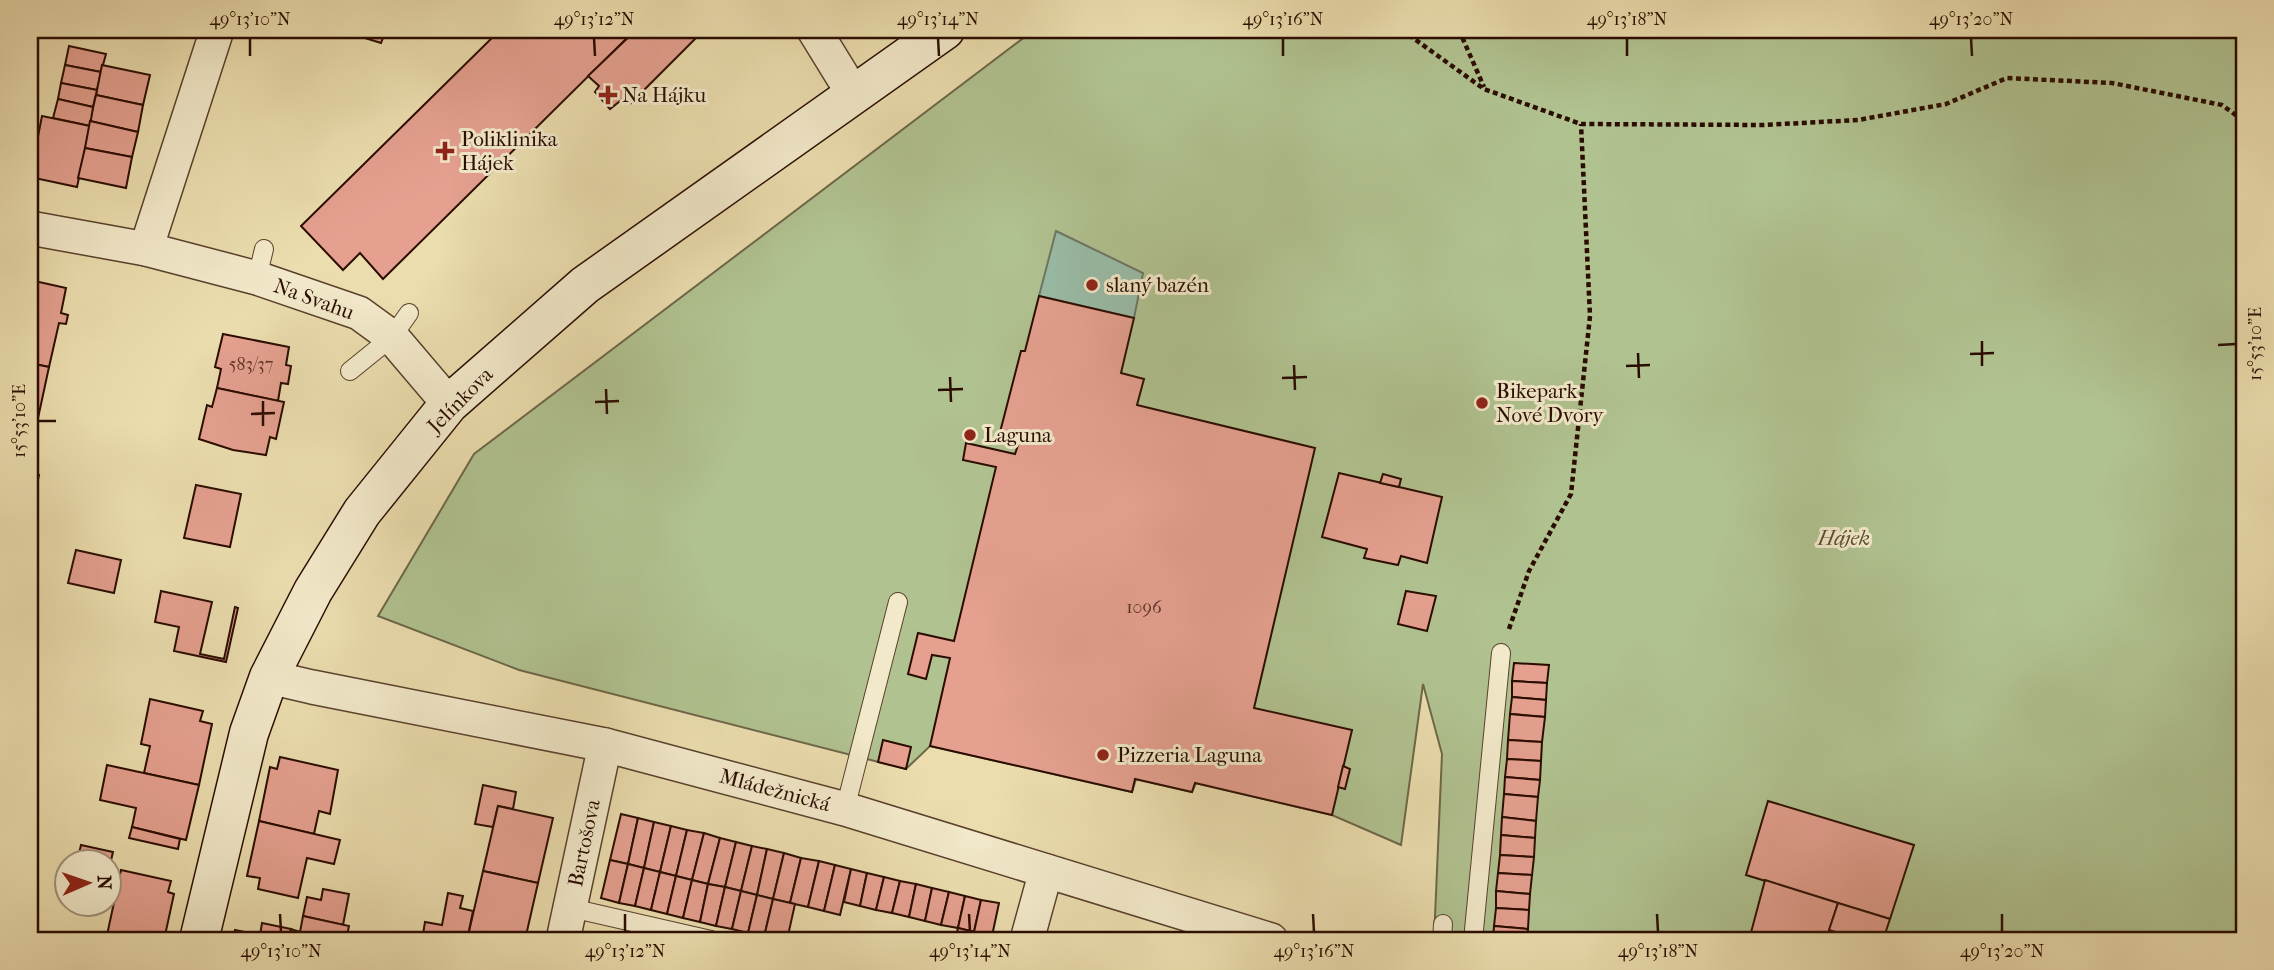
<svg xmlns="http://www.w3.org/2000/svg" width="2274" height="970" font-family="'IM FELL French Canon',serif">
  <style>
    .green { fill: #b0c290; stroke: #6d6748; stroke-width: 2 }
    .water { fill: #99bca7; stroke: #6d7664; stroke-width: 2 }
    .building { fill: #e5a090; stroke: #2a0c00; stroke-width: 2 }
    .lines { fill: none; stroke-linecap: round; stroke-linejoin: round }
    .lane-casing { stroke: #5a402c; stroke-width: 20 }
    .street-casing { stroke: #5a402c; stroke-width: 36 }
    .secondary-casing { stroke: #2a0c00; stroke-width: 41 }
    .path { stroke: #2a0c00; stroke-width: 4.5; stroke-dasharray: 5 3.5; stroke-linecap: butt }
    .lane { stroke: #f2e9ca; stroke-width: 18 }
    .street { stroke: #f2e9ca; stroke-width: 33 }
    .secondary { stroke: #f2e9ca; stroke-width: 38 }
    .ticks { fill: none; stroke: #2a0c00; stroke-width: 2.5 }
    .poi-dot { fill: #8f2418; stroke: #f2e9ca; stroke-width: 2.5 }
    .labels { text-anchor: middle; dominant-baseline: central; stroke-width: 6; stroke-linejoin: round; paint-order: stroke }
    .number-label { font-size: 18px; fill: #593124 }
    .poi-label { font-size: 21px; fill: #2a0c00; stroke: #f2e9ca; text-anchor: start }
    .street-label { font-size: 21px; fill: #2a0c00; stroke: #f2e9ca }
    .park-label { font-size: 21px; font-style: italic; fill: #594c32; stroke: #f2e9ca }
    .neatline { fill: none; stroke: #2a0c00; stroke-width: 2.5 }
    .ticks-label { font-size: 18px; text-anchor: middle; fill: #2a0c00 }
  </style>
  <rect width="100%" height="100%" fill="#ebddae"/>
  <filter id="stains"><feTurbulence type="fractalNoise" baseFrequency=".00286" numOctaves="4"/><feColorMatrix values="0 0 0 0 .2 0 0 0 0 .09 0 0 0 0 .02 0 0 0 .5 -.17"/></filter>
  <radialGradient id="worn" r=".72"><stop offset=".6" stop-color="#630" stop-opacity="0"/><stop offset="1" stop-color="#630" stop-opacity=".3"/></radialGradient>
  <!-- green -->
  <path class="green" d="M1034 30H2244V940H1434L1442 754 1423 684 1401 845 1332 815 1196 783 1192 792 1136 779 1132 792 930 746 906 769 519 670 378 616 474 454Z"/>
  <!-- water -->
  <path class="water" d="M1056 231 1143 273 1134 318 1039 296Z"/>
  <!-- building -->
  <g class="building">
    <path d="M339 30H386L381 43Z"/>
    <path d="M500 30H618L626 39 383 279 360 253 343 270 301 226Z"/>
    <path d="M636 30H704L631 103 625 97 610 109 595 92 599 86 588 76Z"/>
    <path d="M69 46 106 54 101 72 65 65Z"/>
    <path d="M65 65 101 72 97 90 61 83Z"/>
    <path d="M102 65 150 75 143 105 96 95Z"/>
    <path d="M61 83 97 90 93 107 58 99Z"/>
    <path d="M96 95 143 105 138 132 90 121Z"/>
    <path d="M58 99 93 107 90 126 53 118Z"/>
    <path d="M42 116 90 126 77 187 30 177Z"/>
    <path d="M90 121 138 132 132 157 85 148Z"/>
    <path d="M85 148 132 157 126 188 78 178Z"/>
    <path d="M30 280 66 288 61 313 68 315 66 324 59 323 49 367 30 363Z"/>
    <path d="M1039 296 1134 318 1121 373 1144 379 1137 405 1315 448 1254 708 1352 730 1332 815 1195 783 1192 792 1135 779 1132 792 930 746 950 658 932 655 926 679 908 674 918 633 954 641 996 467 963 460 966 443 1015 454 1018 445 998 440 1021 351H1025Z"/>
    <path d="M223 334 289 347 286 365 291 366 288 384 281 383 278 401 217 388 221 369 215 367Z"/>
    <path d="M30 363 49 367 32 446H30Z"/>
    <path d="M217 388 284 402 276 439 270 437 266 455 233 450 199 439 207 405 212 407Z"/>
    <path d="M30 446 38 447 33 473 39 475 37 484 31 483 30 488Z"/>
    <path d="M1339 473 1442 497 1427 563 1401 556 1398 565 1364 558 1367 549 1322 537Z"/>
    <path d="M1383 474 1401 479 1399 487 1380 483Z"/>
    <path d="M196 485 241 494 230 547 184 538Z"/>
    <path d="M76 550 121 560 114 593 68 583Z"/>
    <path d="M161 591 212 602 200 654 224 659 235 607 238 608 226 662 174 651 179 627 155 622Z"/>
    <path d="M1406 591 1436 596 1427 631 1398 624Z"/>
    <path d="M1514 663 1549 665 1547 683 1512 681Z"/>
    <path d="M1512 681 1547 683 1546 700 1512 697Z"/>
    <path d="M1512 697 1546 700 1545 717 1510 714Z"/>
    <path d="M150 699 203 711 200 721 212 724 199 785 144 773 150 746 141 744Z"/>
    <path d="M1510 714 1545 717 1542 742 1508 740Z"/>
    <path d="M883 740 911 747 906 769 878 762Z"/>
    <path d="M1508 740 1542 742 1541 761 1507 759Z"/>
    <path d="M280 757 338 770 330 814 319 811 314 834 259 821 270 767 277 769Z"/>
    <path d="M1507 759 1541 761 1540 780 1505 777Z"/>
    <path d="M107 765 199 785 186 840 132 827 136 808 100 800Z"/>
    <path d="M1343 766 1350 769 1345 789 1338 787Z"/>
    <path d="M1505 777 1540 780 1538 797 1504 794Z"/>
    <path d="M483 785 516 792 513 809 498 806 493 827 475 824Z"/>
    <path d="M1504 794 1538 797 1536 821 1502 817Z"/>
    <path d="M1768 801 1914 845 1890 919 1746 875Z"/>
    <path d="M498 806 553 818 538 883 483 871Z"/>
    <path d="M621 814 638 818 628 864 610 860Z"/>
    <path d="M1502 817 1536 821 1535 838 1501 835Z"/>
    <path d="M638 818 654 822 644 868 628 864Z"/>
    <path d="M259 821 340 840 334 864 307 858 298 898 258 889 260 878 247 876Z"/>
    <path d="M654 822 671 826 660 872 644 868Z"/>
    <path d="M671 826 687 830 676 876 660 872Z"/>
    <path d="M132 827 180 839 178 849 129 838Z"/>
    <path d="M687 830 704 833 692 880 676 876Z"/>
    <path d="M704 833 720 838 708 884 692 880Z"/>
    <path d="M1501 835 1535 838 1534 857 1500 855Z"/>
    <path d="M720 838 736 842 725 887 708 884Z"/>
    <path d="M736 842 752 846 741 891 725 887Z"/>
    <path d="M81 845 113 852 108 873V862H77Z"/>
    <path d="M752 846 767 849 757 895 741 891Z"/>
    <path d="M767 849 784 853 773 899 757 895Z"/>
    <path d="M784 853 801 858 790 903 773 899Z"/>
    <path d="M1500 855 1534 857 1532 875 1498 873Z"/>
    <path d="M801 858 819 861 808 907 790 903Z"/>
    <path d="M610 860 628 864 619 903 601 898Z"/>
    <path d="M819 861 835 865 824 911 808 907Z"/>
    <path d="M628 864 644 868 635 906 619 903Z"/>
    <path d="M835 865 851 869 840 915 824 911Z"/>
    <path d="M644 868 660 872 651 910 635 906Z"/>
    <path d="M851 869 867 873 860 906 844 902Z"/>
    <path d="M121 870 171 881 168 892 174 894 164 940H129L107 935Z"/>
    <path d="M483 871 538 883 525 940H467Z"/>
    <path d="M660 872 676 876 667 914 651 910Z"/>
    <path d="M867 873 884 877 876 910 860 906Z"/>
    <path d="M1498 873 1532 875 1530 894 1496 891Z"/>
    <path d="M676 876 692 880 683 918 667 914Z"/>
    <path d="M884 877 900 881 892 913 876 910Z"/>
    <path d="M692 880 708 884 700 922 683 918Z"/>
    <path d="M1765 880 1838 903 1826 940H1749Z"/>
    <path d="M900 881 916 884 909 917 892 913Z"/>
    <path d="M708 884 725 887 716 926 700 922Z"/>
    <path d="M916 884 932 888 925 921 909 917Z"/>
    <path d="M725 887 741 891 732 929 716 926Z"/>
    <path d="M932 888 949 892 941 925 925 921Z"/>
    <path d="M323 889 349 894 343 925 303 916 307 897 321 900Z"/>
    <path d="M741 891 757 895 748 933 732 929Z"/>
    <path d="M1496 891 1530 894 1529 910 1496 908Z"/>
    <path d="M949 892 965 896 958 928 941 925Z"/>
    <path d="M448 893 463 896 460 908 473 911 467 940H422L425 922 442 925Z"/>
    <path d="M757 895 773 899 764 937 748 933Z"/>
    <path d="M965 896 981 900 974 932 958 928Z"/>
    <path d="M773 899 795 904 787 940 764 937Z"/>
    <path d="M981 900 999 903 992 936 974 932Z"/>
    <path d="M1838 903 1890 919 1883 940H1861L1829 930Z"/>
    <path d="M1496 908 1529 910 1528 929 1494 926Z"/>
    <path d="M303 916 349 926 346 940H288L291 929 300 932Z"/>
    <path d="M262 923 291 929 288 940 260 935Z"/>
    <path d="M1494 926 1528 929 1527 940H1493Z"/>
    <path d="M958 928 992 936 991 940H955Z"/>
    <path d="M235 930 283 940H233Z"/>
    <path d="M1118 934 1137 940H1116Z"/>
    <path d="M107 935 129 940H106Z"/>
  </g>
  <g class="lines">
    <defs>
      <g id="lane">
        <path d="M257 278 264 249"/>
        <path d="M350 371 392 337 409 313"/>
        <path d="M845 809 898 602"/>
        <path d="M571 908 711 940"/>
        <path d="M1442 940 1443 924"/>
        <path d="M1473 940 1501 653"/>
      </g>
      <g id="street">
        <path d="M814 30 854 95"/>
        <path d="M30 228 146 249 257 278 359 313 392 337 449 404"/>
        <path d="M146 249 217 30"/>
        <path d="M269 677 312 687 605 745 845 809 1271 940"/>
        <path d="M563 940 605 745"/>
        <path d="M1027 940 1046 871"/>
      </g>
      <path id="secondary" d="M199 940 249 733 269 677 313 591 362 512 449 404 585 285 945 30"/>
    </defs>
    <!-- lane casing -->
    <use href="#lane" class="lane-casing"/>
    <!-- street casing -->
    <use href="#street" class="street-casing"/>
    <!-- secondary casing -->
    <use href="#secondary" class="secondary-casing"/>
    <!-- path -->
    <g class="path">
      <path d="M1402 30 1484 89 1581 124 1763 125 1858 120 1946 104 2007 78 2112 83 2222 105 2244 121"/>
      <path d="M1459 30 1484 87"/>
      <path d="M1509 629 1529 571 1571 494 1590 316 1581 124"/>
    </g>
    <!-- lane -->
    <use href="#lane" class="lane"/>
    <!-- street -->
    <use href="#street" class="street"/>
    <!-- secondary -->
    <use href="#secondary" class="secondary"/>
  </g>
  <!-- ticks -->
  <path class="ticks" d="M250 38V56M594 38 595 56M938 38 939 56M1283 38V56M1627 38V56M1971 38 1972 56M1982 341V366M2218 345 2236 344M1638 353 1639 378M1970 354 1994 353M1294 365 1295 390M1626 366 1650 365M950 377 951 402M1282 378 1307 377M606 389 607 414M938 390 963 389M263 401V426M595 402 619 401M251 414 275 413M38 421H56M280 914 281 932M625 914V932M969 914 970 932M1313 914 1314 932M1657 914 1658 932M2002 914V932"/>
  <!-- markers -->
  <g class="poi-dot">
    <path d="M604.5 84.5h7v7h7v7h-7v7h-7v-7h-7v-7h7z"/>
    <path d="M441.5 140.5h7v7h7v7h-7v7h-7v-7h-7v-7h7z"/>
    <circle cx="1092" cy="285" r="7"/>
    <circle cx="1482" cy="403" r="7"/>
    <circle cx="970" cy="435" r="7"/>
    <circle cx="1103" cy="755" r="7"/>
  </g>
  <g class="labels">
    <!-- number labels -->
    <g class="number-label">
      <text x="251" y="364">583/37</text>
      <text x="1144" y="607">1096</text>
    </g>
    <!-- poi labels -->
    <g class="poi-label">
      <text x="622" y="95">Na Hájku</text>
      <text x="461" y="139">Poliklinika<tspan x="461" dy="24">Hájek</tspan></text>
      <text x="1106" y="285">slaný bazén</text>
      <text x="1496" y="391">Bikepark<tspan x="1496" dy="24">Nové Dvory</tspan></text>
      <text x="984" y="435">Laguna</text>
      <text x="1117" y="755">Pizzeria Laguna</text>
    </g>
    <!-- street labels -->
    <g class="street-label">
      <text transform="translate(314 299) rotate(20)">Na Svahu</text>
      <text transform="translate(460 400) rotate(-45)">Jelínkova</text>
      <text transform="translate(775 790) rotate(15)">Mládežnická</text>
      <text transform="translate(584 843) rotate(-78)">Bartošova</text>
    </g>
    <!-- park labels -->
    <g class="park-label">
      <text x="1844" y="538">Hájek</text>
    </g>
  </g>
  <!-- margin -->
  <rect width="2274" height="970" fill="none" stroke="#ebddae" stroke-width="77"/>
  <!-- north arrow -->
  <g transform="translate(88 883) rotate(88)"><circle r="33" fill="#f2e9ca" stroke="#a29179" stroke-width="2"/>
  <path d="M0-5L12 26L0 18L-12 26Z" fill="#8f2418"/>
  <text y="-10" font-size="19" font-weight="bold" text-anchor="middle" fill="#2a0c00">N</text>
  </g>
  <rect x="38" y="38" width="2198" height="894" class="neatline"/>
  <g class="ticks-label">
    <text x="250" y="25">49°13'10"N</text>
    <text x="594" y="25">49°13'12"N</text>
    <text x="938" y="25">49°13'14"N</text>
    <text x="1283" y="25">49°13'16"N</text>
    <text x="1627" y="25">49°13'18"N</text>
    <text x="1971" y="25">49°13'20"N</text>
    <text transform="translate(2255 344) rotate(-90)" y="6">15°53'10"E</text>
    <text transform="translate(19 421) rotate(-90)" y="6">15°53'10"E</text>
    <text x="281" y="957">49°13'10"N</text>
    <text x="625" y="957">49°13'12"N</text>
    <text x="970" y="957">49°13'14"N</text>
    <text x="1314" y="957">49°13'16"N</text>
    <text x="1658" y="957">49°13'18"N</text>
    <text x="2002" y="957">49°13'20"N</text>
  </g>
  <rect width="100%" height="100%" filter="url(#stains)"/>
  <rect width="100%" height="100%" fill="url(#worn)"/>
</svg>
